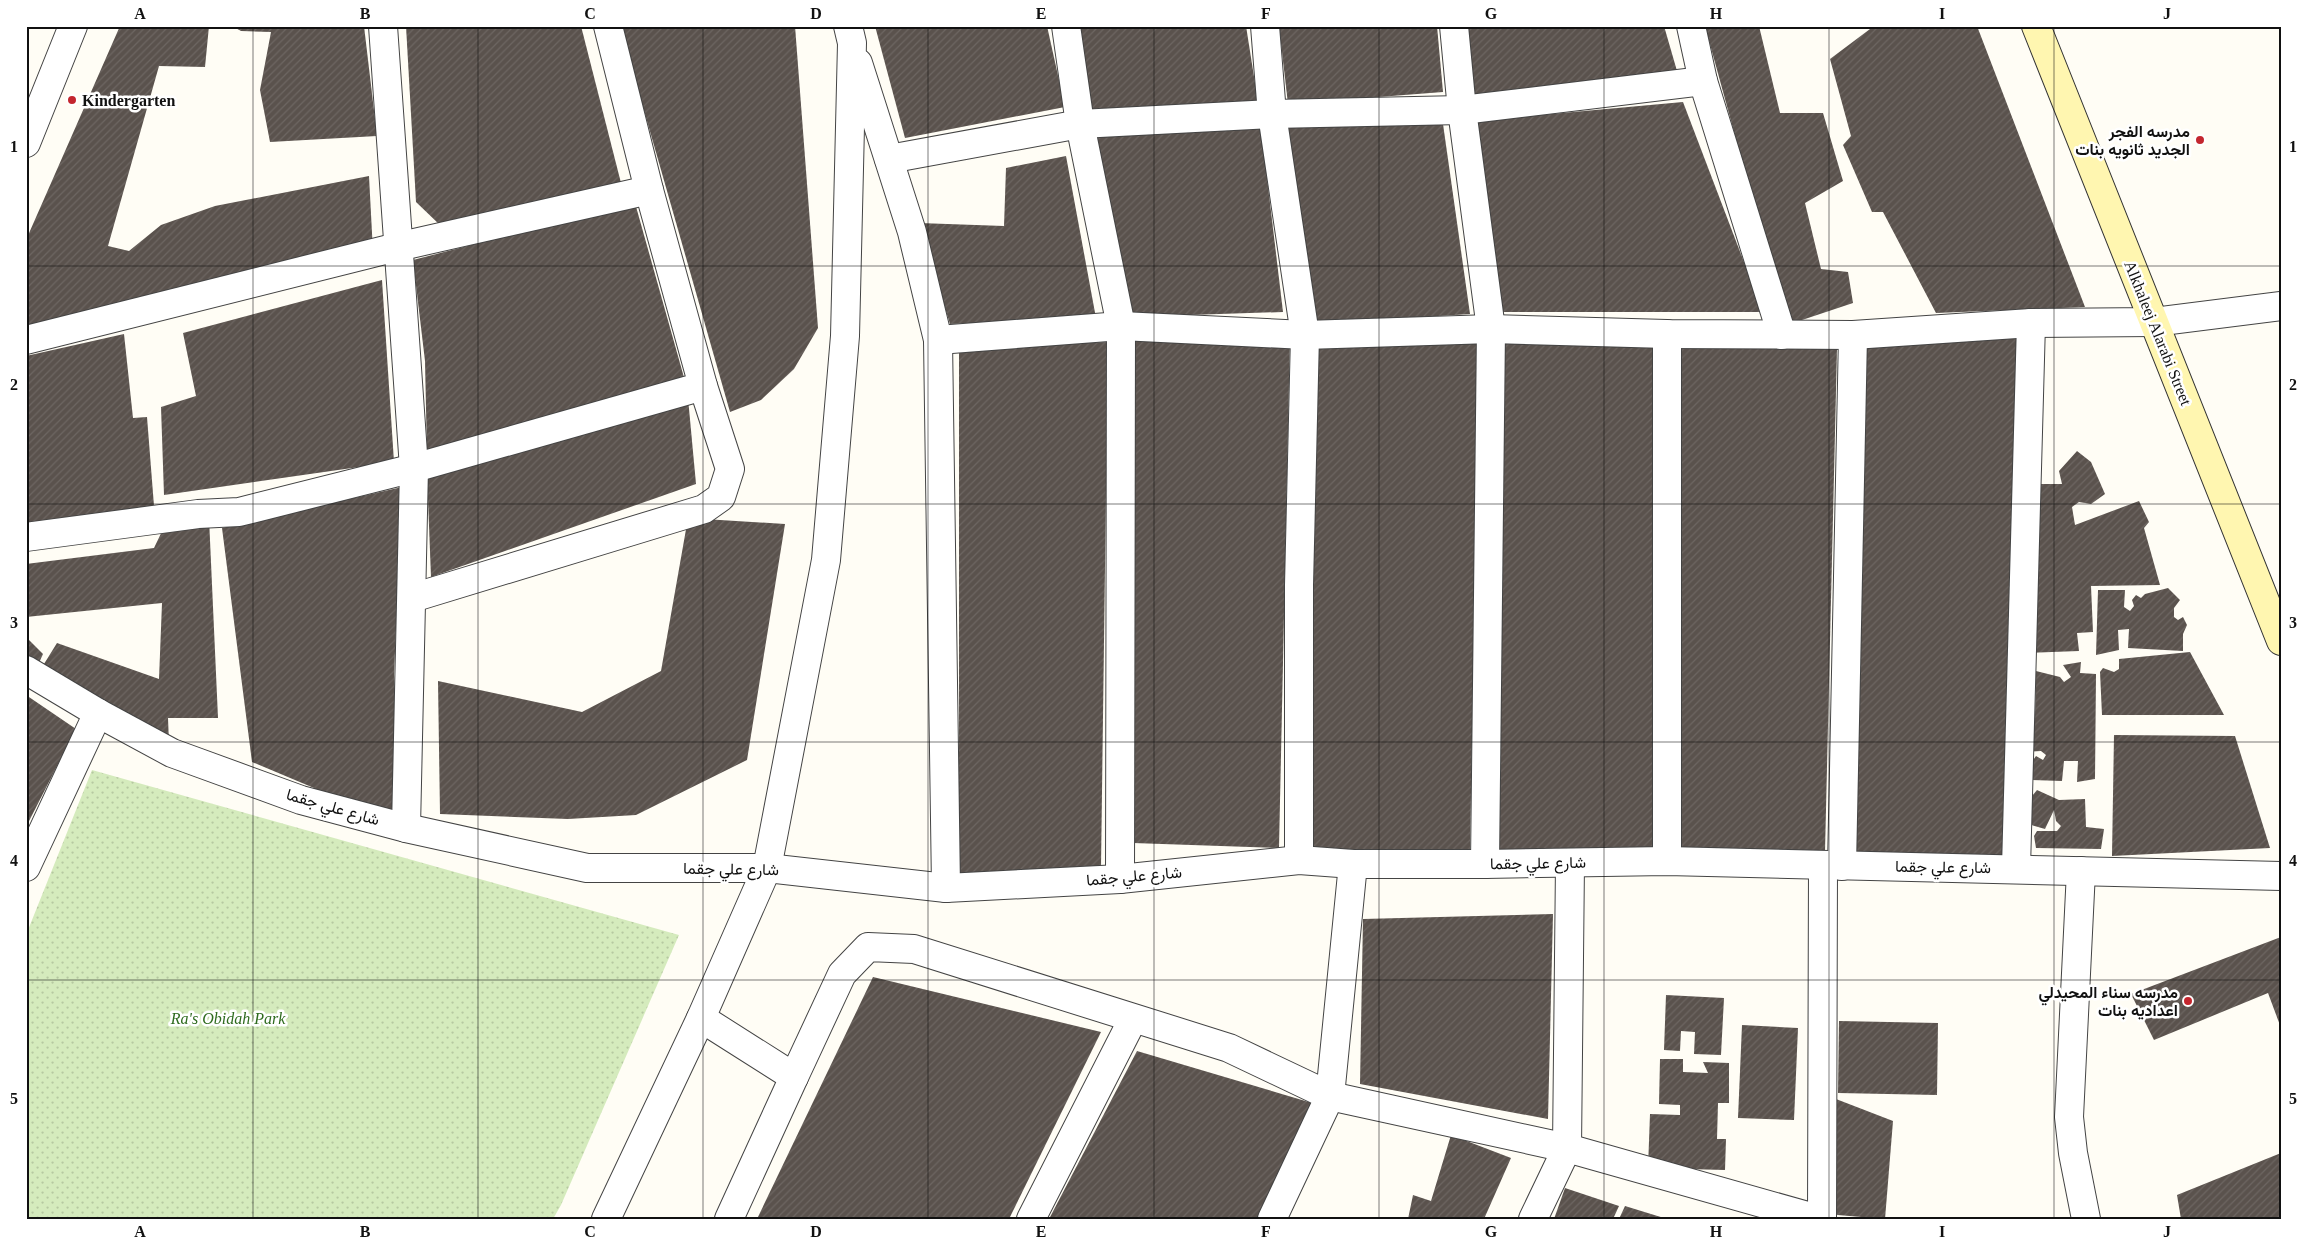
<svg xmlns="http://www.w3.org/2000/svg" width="2307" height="1245" font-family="'Times New Roman',Vazirmatn,serif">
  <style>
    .garden { fill: url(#garden-dots) }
    .building { fill: url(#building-hatch) }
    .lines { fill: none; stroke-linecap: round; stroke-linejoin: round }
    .minor-casing { stroke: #444; stroke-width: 30 }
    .secondary-casing { stroke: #333; stroke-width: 30 }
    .minor { stroke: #fff; stroke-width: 28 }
    .secondary { stroke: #fff6b0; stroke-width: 28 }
    .grid { fill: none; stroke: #111; stroke-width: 1; stroke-opacity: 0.55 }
    .poi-dot { fill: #c4262e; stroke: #fff; stroke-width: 2 }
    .labels { text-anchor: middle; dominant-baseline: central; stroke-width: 5; stroke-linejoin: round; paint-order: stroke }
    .poi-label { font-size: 16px; font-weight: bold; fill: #111; stroke: #fff; text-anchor: end }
    .street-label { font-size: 16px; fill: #111; stroke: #fff }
    .park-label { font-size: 16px; font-style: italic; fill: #2f6b1f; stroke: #fff }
    .neatline { fill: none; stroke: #111; stroke-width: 2 }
    .grid-label { font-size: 16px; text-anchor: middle; font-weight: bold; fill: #111 }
  </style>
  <defs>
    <pattern id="garden-dots" width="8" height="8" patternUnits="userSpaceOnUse" patternTransform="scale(1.25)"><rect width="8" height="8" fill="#d5ebbd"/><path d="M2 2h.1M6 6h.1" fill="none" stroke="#b6c8a1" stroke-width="1.8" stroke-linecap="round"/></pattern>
    <pattern id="building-hatch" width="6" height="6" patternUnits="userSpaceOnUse" patternTransform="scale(1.25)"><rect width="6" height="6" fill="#5a524d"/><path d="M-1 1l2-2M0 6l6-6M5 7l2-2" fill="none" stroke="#6d6662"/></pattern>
  </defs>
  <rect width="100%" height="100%" fill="#fffdf5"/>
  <!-- garden -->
  <path class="garden" d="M92 770 679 935 561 1205 553 1219H26V935Z"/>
  <!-- building -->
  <g class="building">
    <path d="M120 26H209L205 67 159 66 108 246 129 251 161 225 215 206 369 176 373 252 26 328V240Z"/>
    <path d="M232 26H364L377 136 270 142 260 90 271 32 241 31Z"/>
    <path d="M406 26H581L621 183 441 226 416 202Z"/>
    <path d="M620 26H795L818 328 794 369 761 400 730 412Z"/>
    <path d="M875 26H1047L1065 107 905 138Z"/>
    <path d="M1077 26H1246L1258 102 1091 109Z"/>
    <path d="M1279 26H1437L1443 92 1288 104Z"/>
    <path d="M1464 26H1664L1677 71 1469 97Z"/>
    <path d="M1705 26H1759L1780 113H1823L1843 181 1805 203 1821 269 1848 272 1853 303 1787 325Z"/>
    <path d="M1874 26H1977L2085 307 1936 313 1883 212H1872L1843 145 1851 136 1830 59Z"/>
    <path d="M1683 102 1763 312H1502L1473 121Z"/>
    <path d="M1285 123 1443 124 1470 314 1313 324Z"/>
    <path d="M1261 128 1283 312 1129 317 1091 129Z"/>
    <path d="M1066 156 1096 318 950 324 919 223 1004 226 1006 168Z"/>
    <path d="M635 203 685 381 427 455 425 361 413 260Z"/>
    <path d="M382 280 394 462 164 495 161 407 196 396 183 333Z"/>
    <path d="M2021 333 2005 860 1853 854 1862 344Z"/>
    <path d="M124 334 133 418 147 417 154 506 26 527V356Z"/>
    <path d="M1290 337 1279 848 1133 843 1130 338Z"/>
    <path d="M1501 339 1657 344 1659 852H1496Z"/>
    <path d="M1314 340 1479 344 1470 849 1310 853Z"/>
    <path d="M1108 342 1101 867 959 878V347Z"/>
    <path d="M1681 344 1837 349 1825 851 1680 848Z"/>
    <path d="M688 398 696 484 431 577 427 474Z"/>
    <path d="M2077 451 2091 462 2105 494 2091 504 2079 502 2072 507 2075 525 2139 501 2149 522 2144 528 2160 585 2091 586 2093 632 2077 633 2079 651 2026 653 2033 484H2062L2059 471Z"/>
    <path d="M402 487 394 675 401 818 317 798 314 788 252 762 222 528Z"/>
    <path d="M209 518 218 718H168L169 743 39 672 57 643 159 679 162 603 26 617V564L154 548 165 525Z"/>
    <path d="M688 518 785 524 747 760 636 815 568 819 440 814 438 681 582 712 661 671Z"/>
    <path d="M2168 588 2180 600 2174 608V617L2178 620 2183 617 2187 625 2183 634V651L2128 648 2129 629 2118 630 2119 650 2096 655 2098 590H2125L2124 607 2130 611 2134 606 2132 600 2136 595 2141 598 2145 594Z"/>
    <path d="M26 637 43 654 34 674 26 669Z"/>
    <path d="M2190 652 2224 715H2102L2100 672 2103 668 2114 672 2119 669V659Z"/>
    <path d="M2081 662 2080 673 2096 674 2095 779 2077 782 2078 761H2064L2062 781 2032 780 2029 766 2036 756 2043 760 2046 755 2041 751 2025 752V717L2035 715 2036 671 2060 677 2064 682 2071 677 2063 665Z"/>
    <path d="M26 695 76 729 26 827Z"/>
    <path d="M2114 735 2235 736 2270 848 2112 856Z"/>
    <path d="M2037 790 2059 800 2085 799 2086 827 2104 829 2101 849 2036 848 2034 836 2037 831H2057L2061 826 2056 821 2054 810 2045 829 2028 824 2032 796Z"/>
    <path d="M1553 914 1548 1119 1360 1084 1363 919Z"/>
    <path d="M2281 937V1028L2268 993 2154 1040 2131 994Z"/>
    <path d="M873 977 1101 1032 1009 1219H757Z"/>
    <path d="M1666 995 1724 998 1721 1055 1694 1054 1695 1032 1681 1031 1680 1051 1664 1050Z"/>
    <path d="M1839 1021 1938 1023 1937 1095 1838 1093Z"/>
    <path d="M1742 1025 1798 1028 1794 1120 1738 1118Z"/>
    <path d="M1137 1051 1312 1103 1258 1219H1049Z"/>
    <path d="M1660 1059H1683V1072L1708 1073 1703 1062 1729 1063V1103H1718L1717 1139H1726L1725 1170 1648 1168 1650 1114 1680 1115V1105L1659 1104Z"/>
    <path d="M1836 1099 1893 1121 1885 1219 1826 1214Z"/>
    <path d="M1451 1135 1511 1158 1484 1219H1408L1413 1195 1431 1201Z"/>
    <path d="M2281 1153V1219H2181L2177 1195Z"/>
    <path d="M1565 1188 1619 1206 1613 1219H1554Z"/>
    <path d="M1625 1206 1664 1218V1219H1619Z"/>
  </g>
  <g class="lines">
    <defs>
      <g id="minor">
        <path d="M383 26 414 468 406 828"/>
        <path d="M1066 26 1080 124 1121 326 1120 879"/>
        <path d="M1265 26 1272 114 1305 335 1299 585V860"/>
        <path d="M1454 26 1462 110 1491 329 1485 864"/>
        <path d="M1691 26 1703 81 1782 335"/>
        <path d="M858 63 912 232 938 340 946 888"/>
        <path d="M26 143 73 26"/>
        <path d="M889 159 1080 124 1272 114 1462 110 1703 81"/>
        <path d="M26 340 397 247 649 190"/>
        <path d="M938 340 1121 326 1305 335 1491 329 1667 334 1853 335 2031 323 2154 322 2281 306"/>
        <path d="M26 537 198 514 239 512 414 468 703 386"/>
        <path d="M412 598 704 509 721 497 730 469 703 386 649 190 608 26"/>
        <path d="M26 670 98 713 172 753 301 800 406 828 587 868H767L946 888 1120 879 1299 860 1353 864H1485L1667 861 2281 876"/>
        <path d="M1667 861V334"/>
        <path d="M1842 866 1853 335"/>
        <path d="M26 867 98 713"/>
        <path d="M2016 868 2031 323"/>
        <path d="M2081 871 2069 1117 2073 1153 2086 1219"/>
        <path d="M701 1018 794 1077 729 1219"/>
        <path d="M794 1077 842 974 868 947 914 949 1229 1048 1330 1096 1567 1148 1818 1219"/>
        <path d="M606 1219 701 1018 767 868 826 560 845 336 852 43 848 26"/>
        <path d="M1031 1219 1133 1019"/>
        <path d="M1272 1219 1330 1096 1353 864"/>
        <path d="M1533 1219 1567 1148 1570 863"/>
        <path d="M1822 1219 1823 865"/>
      </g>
      <path id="secondary" d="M2036 26 2281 641"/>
    </defs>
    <!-- minor casing -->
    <use href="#minor" class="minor-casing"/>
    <!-- secondary casing -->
    <use href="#secondary" class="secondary-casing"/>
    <!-- minor -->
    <use href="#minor" class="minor"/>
    <!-- secondary -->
    <use href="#secondary" class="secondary"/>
  </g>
  <!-- grid -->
  <path class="grid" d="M253 26V1219M478 26V1219M703 26V1219M928 26V1219M1154 26V1219M1379 26V1219M1604 26V1219M1829 26V1219M2054 26V1219M26 266H2281M26 504H2281M26 742H2281M26 980H2281"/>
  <!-- markers -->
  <g class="poi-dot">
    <circle cx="72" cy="100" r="5"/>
    <circle cx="2200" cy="140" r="5"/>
    <circle cx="2188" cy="1001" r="5"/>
  </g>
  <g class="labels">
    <!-- poi labels -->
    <g class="poi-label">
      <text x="82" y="100" text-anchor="start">Kindergarten</text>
      <text x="2190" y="131">مدرسه الفجر<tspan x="2190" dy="18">الجديد ثانويه بنات</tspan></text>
      <text x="2178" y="992">مدرسه سناء المحيدلي<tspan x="2178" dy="18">اعداديه بنات</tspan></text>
    </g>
    <!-- street labels -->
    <g class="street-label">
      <text transform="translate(2158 333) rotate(68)">Alkhaleej Alarabi Street</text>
      <text transform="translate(333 807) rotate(16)">شارع علي جقما</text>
      <text transform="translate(1538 863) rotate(-1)">شارع علي جقما</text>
      <text transform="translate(1943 867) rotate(1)">شارع علي جقما</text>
      <text transform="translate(731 869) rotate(1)">شارع علي جقما</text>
      <text transform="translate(1134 876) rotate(-5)">شارع علي جقما</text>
    </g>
    <!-- park labels -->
    <g class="park-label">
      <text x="228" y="1018">Ra's Obidah Park</text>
    </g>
  </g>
  <!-- border -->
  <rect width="2307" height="1245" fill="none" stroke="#ffffff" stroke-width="55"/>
  <rect x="28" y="28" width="2252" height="1190" class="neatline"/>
  <g class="grid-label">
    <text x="140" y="19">A</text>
    <text x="365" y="19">B</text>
    <text x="590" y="19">C</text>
    <text x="816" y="19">D</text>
    <text x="1041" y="19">E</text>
    <text x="1266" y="19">F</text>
    <text x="1491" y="19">G</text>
    <text x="1716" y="19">H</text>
    <text x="1942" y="19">I</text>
    <text x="2167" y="19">J</text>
    <text x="14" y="152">1</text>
    <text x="2293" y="152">1</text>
    <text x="14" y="390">2</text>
    <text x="2293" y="390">2</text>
    <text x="14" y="628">3</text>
    <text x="2293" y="628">3</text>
    <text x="14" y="866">4</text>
    <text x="2293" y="866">4</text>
    <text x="14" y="1104">5</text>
    <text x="2293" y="1104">5</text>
    <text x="140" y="1237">A</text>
    <text x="365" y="1237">B</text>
    <text x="590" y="1237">C</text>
    <text x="816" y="1237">D</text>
    <text x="1041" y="1237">E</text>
    <text x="1266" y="1237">F</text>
    <text x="1491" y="1237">G</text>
    <text x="1716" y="1237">H</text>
    <text x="1942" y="1237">I</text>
    <text x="2167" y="1237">J</text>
  </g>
</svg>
